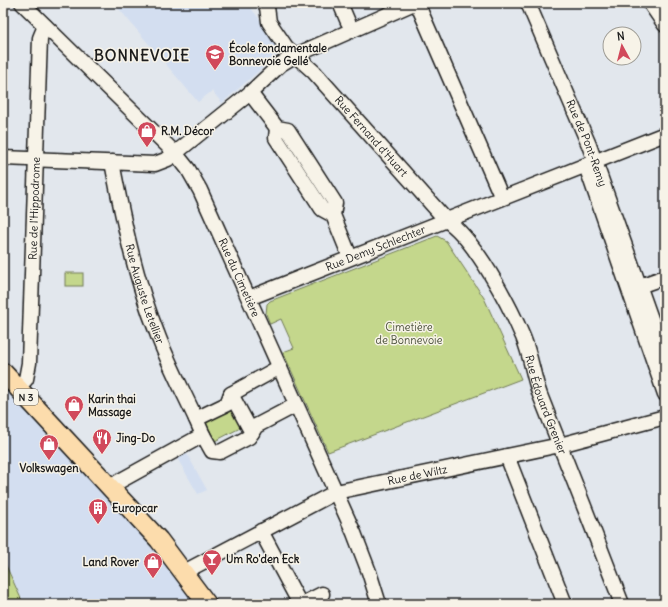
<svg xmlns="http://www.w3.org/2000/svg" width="668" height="607" font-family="Delius,sans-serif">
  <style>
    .built { fill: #d3def0 }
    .green { fill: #c4d78c; stroke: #707a54 }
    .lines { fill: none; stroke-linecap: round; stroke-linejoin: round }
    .minor-casing { stroke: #1c1c1c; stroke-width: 17 }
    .major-casing { stroke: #1c1c1c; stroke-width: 21 }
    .minor { stroke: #f7f3e8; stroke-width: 14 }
    .major { stroke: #fcdcac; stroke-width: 18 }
    .labels { text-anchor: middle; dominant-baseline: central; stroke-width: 3; stroke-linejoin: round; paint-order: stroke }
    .shield { fill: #f7f3e8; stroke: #5e5c59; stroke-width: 1 }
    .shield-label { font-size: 10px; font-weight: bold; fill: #1c1c1c }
    .poi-label { font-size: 11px; font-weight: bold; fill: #1c1c1c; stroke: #f7f3e8; text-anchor: start }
    .street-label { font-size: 11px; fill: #1c1c1c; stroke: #f7f3e8 }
    .park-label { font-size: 11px; fill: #4e543e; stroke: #f7f3e8 }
    .district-label { font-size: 15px; font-weight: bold; letter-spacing: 1px; fill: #1c1c1c; stroke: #f7f3e8 }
  </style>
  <rect width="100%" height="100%" fill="#e2e7ed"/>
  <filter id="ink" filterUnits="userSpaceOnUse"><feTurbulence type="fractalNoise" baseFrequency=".025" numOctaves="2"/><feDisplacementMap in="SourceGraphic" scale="8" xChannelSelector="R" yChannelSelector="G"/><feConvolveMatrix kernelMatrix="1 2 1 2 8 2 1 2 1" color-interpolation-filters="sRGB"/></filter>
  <g filter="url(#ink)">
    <!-- built -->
    <g class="built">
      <path d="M114 3H247L283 50 222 103 212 91 198 102Z"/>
      <path d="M3 372 207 604H26L25 601 23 603 3 559 5 533 3 531Z"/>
      <path d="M187 454 207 490 198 494 177 458Z"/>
    </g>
    <!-- green -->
    <g class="green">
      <path d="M437 236 446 241 484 298 521 379 328 452 283 352 294 348 281 319 270 324 266 314 267 304 270 301Z"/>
      <rect x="65" y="273" width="18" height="13"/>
      <path d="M232 409 242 427 215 441 206 423Z"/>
      <path d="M3 559 23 603 25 601 26 604H11L3 591Z"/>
    </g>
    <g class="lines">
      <defs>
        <g id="minor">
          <path id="s1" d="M22 3 176 154 188 169 200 190 354 533 369 572 379 604"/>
          <path id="s2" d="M264 3 267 7 269 22 286 47 314 72 446 220C475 239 509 304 523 337 531 356 533 376 540 395 568 465 595 534 622 604"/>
          <path d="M340 3 348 22"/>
          <path d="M417 3 502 198"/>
          <path id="s3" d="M528 3 589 145 665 358"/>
          <path d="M650 3 665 25"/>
          <path d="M250 93 277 128 288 130 335 203 333 215 350 257"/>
          <path d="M277 128 276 138 322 209 333 215"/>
          <path d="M3 158 155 164 168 159 250 93 281 64 296 55 414 3"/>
          <path id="s4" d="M112 162C123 220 135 278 157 333 168 363 183 391 196 419"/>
          <path d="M586 166 665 394"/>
          <path d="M631 289 665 277"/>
          <path id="s5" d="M249 298 665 134"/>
          <path id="s6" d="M18 388 26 379 29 363 40 38 45 26"/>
          <path d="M231 394 252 433"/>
          <path d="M203 435 212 451 220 452 249 437 256 426 296 405"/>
          <path d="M507 456 565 604"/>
          <path d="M111 488 118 482 203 435 196 419 227 404 231 394 280 367"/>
          <path d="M261 531 300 604"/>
          <path id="s7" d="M184 572 336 492 560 445 665 417"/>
          <path d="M302 604 322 594"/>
        </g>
        <path id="major" d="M3 372 159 540 207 604"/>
      </defs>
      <!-- minor casing -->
      <use href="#minor" class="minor-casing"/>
      <!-- major casing -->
      <use href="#major" class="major-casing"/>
      <!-- minor -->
      <use href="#minor" class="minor"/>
      <!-- major -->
      <use href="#major" class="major"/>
    </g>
  </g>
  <!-- icons -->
  <defs>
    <symbol id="school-pin" viewBox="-11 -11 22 30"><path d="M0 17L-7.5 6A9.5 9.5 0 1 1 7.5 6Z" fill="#d1495b" stroke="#f7f3e8"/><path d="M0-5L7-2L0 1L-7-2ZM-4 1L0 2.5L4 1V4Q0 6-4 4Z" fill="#fff"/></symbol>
    <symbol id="shop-pin" viewBox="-11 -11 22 30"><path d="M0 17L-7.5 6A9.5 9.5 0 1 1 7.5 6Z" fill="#d1495b" stroke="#f7f3e8"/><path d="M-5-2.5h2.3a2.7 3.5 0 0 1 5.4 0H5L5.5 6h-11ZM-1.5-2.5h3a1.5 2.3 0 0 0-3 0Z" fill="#fff"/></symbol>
    <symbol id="restaurant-pin" viewBox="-11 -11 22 30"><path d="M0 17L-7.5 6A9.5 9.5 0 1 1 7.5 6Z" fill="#d1495b" stroke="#f7f3e8"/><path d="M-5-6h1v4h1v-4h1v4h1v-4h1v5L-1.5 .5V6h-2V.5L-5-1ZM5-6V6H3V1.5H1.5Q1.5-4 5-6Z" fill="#fff"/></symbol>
    <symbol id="building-pin" viewBox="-11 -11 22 30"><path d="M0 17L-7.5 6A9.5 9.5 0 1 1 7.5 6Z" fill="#d1495b" stroke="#f7f3e8"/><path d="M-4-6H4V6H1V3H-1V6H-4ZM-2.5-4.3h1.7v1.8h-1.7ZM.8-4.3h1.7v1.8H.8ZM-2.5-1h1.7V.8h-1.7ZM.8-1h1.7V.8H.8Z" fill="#fff"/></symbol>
    <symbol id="bar-pin" viewBox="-11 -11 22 30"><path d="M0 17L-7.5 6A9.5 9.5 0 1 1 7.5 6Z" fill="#d1495b" stroke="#f7f3e8"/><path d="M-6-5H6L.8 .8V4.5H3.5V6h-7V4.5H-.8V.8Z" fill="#fff"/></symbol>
  </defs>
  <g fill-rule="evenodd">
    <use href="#school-pin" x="204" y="43" width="22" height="30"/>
    <use href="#shop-pin" x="136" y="120" width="22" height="30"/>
    <use href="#shop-pin" x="63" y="394" width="22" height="30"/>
    <use href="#restaurant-pin" x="91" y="427" width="22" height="30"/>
    <use href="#shop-pin" x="38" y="433" width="22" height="30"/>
    <use href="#building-pin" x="87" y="497" width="22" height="30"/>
    <use href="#bar-pin" x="201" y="548" width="22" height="30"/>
    <use href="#shop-pin" x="142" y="551" width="22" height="30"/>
  </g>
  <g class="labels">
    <!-- shield labels -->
    <rect class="shield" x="14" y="389" width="24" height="16" rx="3"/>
    <g class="shield-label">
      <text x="26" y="397">N 3</text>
    </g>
    <!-- poi labels -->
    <g class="poi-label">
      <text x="229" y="48">École fondamentale<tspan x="229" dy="13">Bonnevoie Gellé</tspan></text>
      <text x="161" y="131">R.M. Décor</text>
      <text x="88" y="399">Karin thai<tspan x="88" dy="13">Massage</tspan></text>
      <text x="116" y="438">Jing-Do</text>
      <text x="49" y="468" text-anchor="middle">Volkswagen</text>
      <text x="112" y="508">Europcar</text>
      <text x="226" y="559">Um Ro'den Eck</text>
      <text x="139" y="562" text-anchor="end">Land Rover</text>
    </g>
    <!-- street labels -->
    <g class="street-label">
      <text stroke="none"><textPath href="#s2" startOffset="174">Rue Fernand d'Huart</textPath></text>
      <text stroke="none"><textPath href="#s3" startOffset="152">Rue de Pont-Remy</textPath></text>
      <text stroke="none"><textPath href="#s6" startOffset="183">Rue de l'Hippodrome</textPath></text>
      <text stroke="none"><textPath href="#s5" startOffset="136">Rue Demy Schlechter</textPath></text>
      <text stroke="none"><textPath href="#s1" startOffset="355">Rue du Cimetière</textPath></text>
      <text stroke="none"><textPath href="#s4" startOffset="136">Rue Auguste Letellier</textPath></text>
      <text stroke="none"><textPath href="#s2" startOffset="499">Rue Édouard Grenier</textPath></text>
      <text stroke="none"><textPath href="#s7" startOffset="255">Rue de Wiltz</textPath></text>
    </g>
    <!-- park labels -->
    <g class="park-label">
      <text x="409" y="327">Cimetière<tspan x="409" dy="13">de Bonnevoie</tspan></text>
    </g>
    <!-- district labels -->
    <g class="district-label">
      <text x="142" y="55">BONNEVOIE</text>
    </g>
  </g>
  <!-- margin -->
  <rect width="668" height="607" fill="none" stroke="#f7f3e8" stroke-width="16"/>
  <rect x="8" y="8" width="652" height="591" fill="none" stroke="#1c1c1c" stroke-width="1.5" filter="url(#ink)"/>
  <!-- north arrow -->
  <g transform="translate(622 46) rotate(353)"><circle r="19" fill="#f7f3e8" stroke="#9f9d96"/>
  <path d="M0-3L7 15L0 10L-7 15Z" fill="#d1495b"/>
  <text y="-6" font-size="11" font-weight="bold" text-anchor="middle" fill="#1c1c1c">N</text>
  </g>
</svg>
